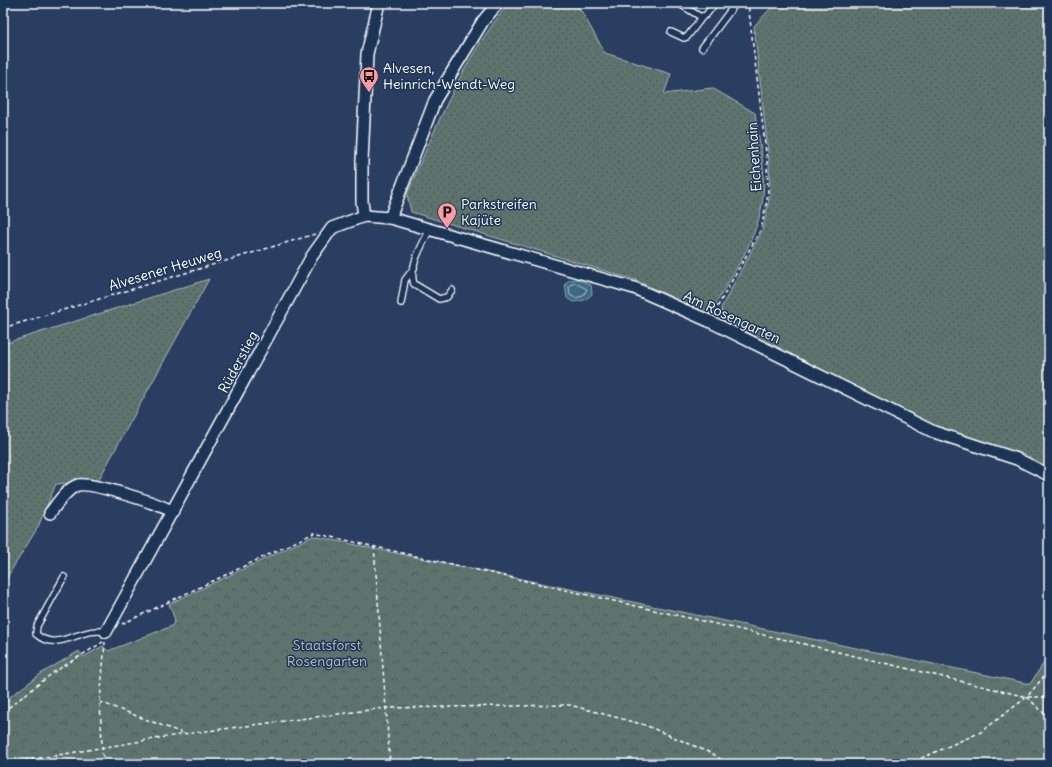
<svg xmlns="http://www.w3.org/2000/svg" width="1052" height="767" font-family="Delius,sans-serif">
  <style>
    .green { fill: url(#green-dots); stroke: #aeb9b6 }
    .forest { fill: url(#forest-crowns); stroke: #aeb9b6 }
    .water { fill: #3c6981; stroke: #8aa5b3 }
    .lines { fill: none; stroke-linecap: round; stroke-linejoin: round }
    .shore { stroke: #b1c3cd; stroke-width: 1 }
    .stream { stroke: #8aa5b3; stroke-width: 2.5 }
    .lane-casing { stroke: #fff; stroke-width: 8 }
    .street-casing { stroke: #fff; stroke-width: 14 }
    .path { stroke: #fff; stroke-width: 1.5; stroke-dasharray: 4 3; stroke-linecap: butt }
    .lane { stroke: #1d3557; stroke-width: 5.5 }
    .street { stroke: #1d3557; stroke-width: 11 }
    .labels { text-anchor: middle; dominant-baseline: central; stroke-width: 3; stroke-linejoin: round; paint-order: stroke }
    .poi-label { font-size: 14px; fill: #fff; stroke: #1d3557; text-anchor: start }
    .street-label { font-size: 14px; fill: #fff; stroke: #1d3557 }
    .park-label { font-size: 14px; fill: #b6c0be; stroke: #1d3557 }
  </style>
  <defs>
    <pattern id="green-dots" width="8" height="8" patternUnits="userSpaceOnUse"><rect width="8" height="8" fill="#5c736e"/><path d="M2 2h.1M6 6h.1" fill="none" stroke="#525c5a" stroke-width="1.8" stroke-linecap="round"/></pattern>
    <pattern id="forest-crowns" width="20" height="18" patternUnits="userSpaceOnUse"><rect width="20" height="18" fill="#5c736e"/><path d="M2 6a3 3 0 1 1 6 0M12 15a3 3 0 1 1 6 0" fill="none" stroke="#525c5a"/></pattern>
  </defs>
  <rect width="100%" height="100%" fill="#2a3e61"/>
  <filter id="ink" filterUnits="userSpaceOnUse"><feTurbulence type="fractalNoise" baseFrequency=".025" numOctaves="2"/><feDisplacementMap in="SourceGraphic" scale="8" xChannelSelector="R" yChannelSelector="G"/><feConvolveMatrix kernelMatrix="1 2 1 2 8 2 1 2 1" color-interpolation-filters="sRGB"/></filter>
  <g filter="url(#ink)">
    <!-- green -->
    <g class="green">
      <path d="M509 3H574L582 12 605 53 671 74 664 94 712 88 755 113C759 140 766 169 763 196 760 237 729 280 709 315L635 280 411 212 407 194C436 127 462 60 509 3Z"/>
      <path d="M776 3H1049V469L950 434 724 323 721 308 763 229 770 194 769 161 754 26Z"/>
      <path d="M209 279 98 481 56 484 38 527 3 584V344Z"/>
    </g>
    <!-- forest -->
    <path class="forest" d="M313 536 1030 684 1049 655V764H3V702L42 673 79 651 83 657 103 646 108 651 172 626 175 620 169 604Z"/>
    <!-- water -->
    <path class="water" d="M577 279 591 285 592 294 585 300 573 302 567 298 565 284 569 280Z"/>
    <g class="lines">
      <!-- shore -->
      <path class="shore" d="M575 283 587 289 583 296 575 298 570 295 569 286Z"/>
      <!-- stream -->
      <path class="stream" d="M3 704 8 700"/>
      <defs>
        <g id="lane">
          <path d="M678 3 701 17 706 15 715 3"/>
          <path d="M671 32 684 38 687 37 703 16"/>
          <path d="M702 48 736 3"/>
          <path d="M430 229C423 244 408 267 414 284L439 299 447 297 452 290"/>
          <path d="M401 303 405 280 414 268"/>
          <path d="M64 577 37 626 36 634C58 654 82 625 106 632"/>
        </g>
        <g id="street">
          <path d="M364 216 362 202V161L367 54 379 3"/>
          <path d="M390 218 435 100 483 21 498 3"/>
          <path d="M50 513C57 504 67 488 78 485 92 482 160 504 173 512"/>
          <path d="M106 632 312 256 332 228 364 216 390 218 634 288 709 321 934 432 1017 459 1049 475"/>
        </g>
      </defs>
      <!-- lane casing -->
      <use href="#lane" class="lane-casing"/>
      <!-- street casing -->
      <use href="#street" class="street-casing"/>
      <!-- path -->
      <g class="path">
        <path d="M714 313 761 229 768 195 767 161 748 3"/>
        <path d="M3 328 315 234"/>
        <path d="M374 546 390 764"/>
        <path d="M122 624 314 533 817 647 1027 697H1049"/>
        <path d="M1027 697 1049 718"/>
        <path d="M100 702 182 733"/>
        <path d="M3 712 54 672 103 642"/>
        <path d="M4 764 184 734 385 708 570 705 645 725 713 754 727 764"/>
        <path d="M53 764 57 755"/>
        <path d="M103 764 100 702 105 642"/>
        <path d="M908 764 981 732 1027 697 1049 670"/>
      </g>
      <!-- lane -->
      <use href="#lane" class="lane"/>
      <!-- street -->
      <use href="#street" class="street"/>
    </g>
  </g>
  <!-- icons -->
  <defs>
    <symbol id="bus-pin" viewBox="-11 -11 22 30"><path d="M0 17L-7.5 6A9.5 9.5 0 1 1 7.5 6Z" fill="#ff9aa2" stroke="#1d3557"/><path d="M-5-6H5V4H4V6H2V4H-2V6H-4V4H-5ZM-3.5-4V0h7V-4ZM-3.5 1.2v1.5H-2V1.2ZM2 1.2v1.5H3.5V1.2Z" fill="#111"/></symbol>
    <symbol id="parking-pin" viewBox="-11 -11 22 30"><path d="M0 17L-7.5 6A9.5 9.5 0 1 1 7.5 6Z" fill="#ff9aa2" stroke="#1d3557"/><path d="M-3.5-5.5H1a3.5 3.5 0 0 1 0 7H-1V5.5H-3.5ZM-1-3.4V-.6H.8a1.4 1.4 0 0 0 0-2.8Z" fill="#111"/></symbol>
  </defs>
  <g fill-rule="evenodd">
    <use href="#bus-pin" x="358" y="65" width="22" height="30"/>
    <use href="#parking-pin" x="436" y="201" width="22" height="30"/>
  </g>
  <g class="labels">
    <!-- poi labels -->
    <g class="poi-label">
      <text x="383" y="68">Alvesen,<tspan x="383" dy="16">Heinrich-Wendt-Weg</tspan></text>
      <text x="461" y="204">Parkstreifen<tspan x="461" dy="16">Kajüte</tspan></text>
    </g>
    <!-- street labels -->
    <g class="street-label">
      <text transform="translate(754 157) rotate(-94)">Eichenhain</text>
      <text transform="translate(165 269) rotate(-17)">Alvesener Heuweg</text>
      <text transform="translate(732 317) rotate(25)">Am Rosengarten</text>
      <text transform="translate(238 362) rotate(-62)">Rüderstieg</text>
    </g>
    <!-- park labels -->
    <g class="park-label">
      <text x="327" y="645">Staatsforst<tspan x="327" dy="16">Rosengarten</tspan></text>
    </g>
  </g>
  <!-- margin -->
  <rect width="1052" height="767" fill="none" stroke="#1d3557" stroke-width="16"/>
  <rect x="8" y="8" width="1036" height="751" fill="none" stroke="#fff" stroke-width="1.5" filter="url(#ink)"/>
</svg>
